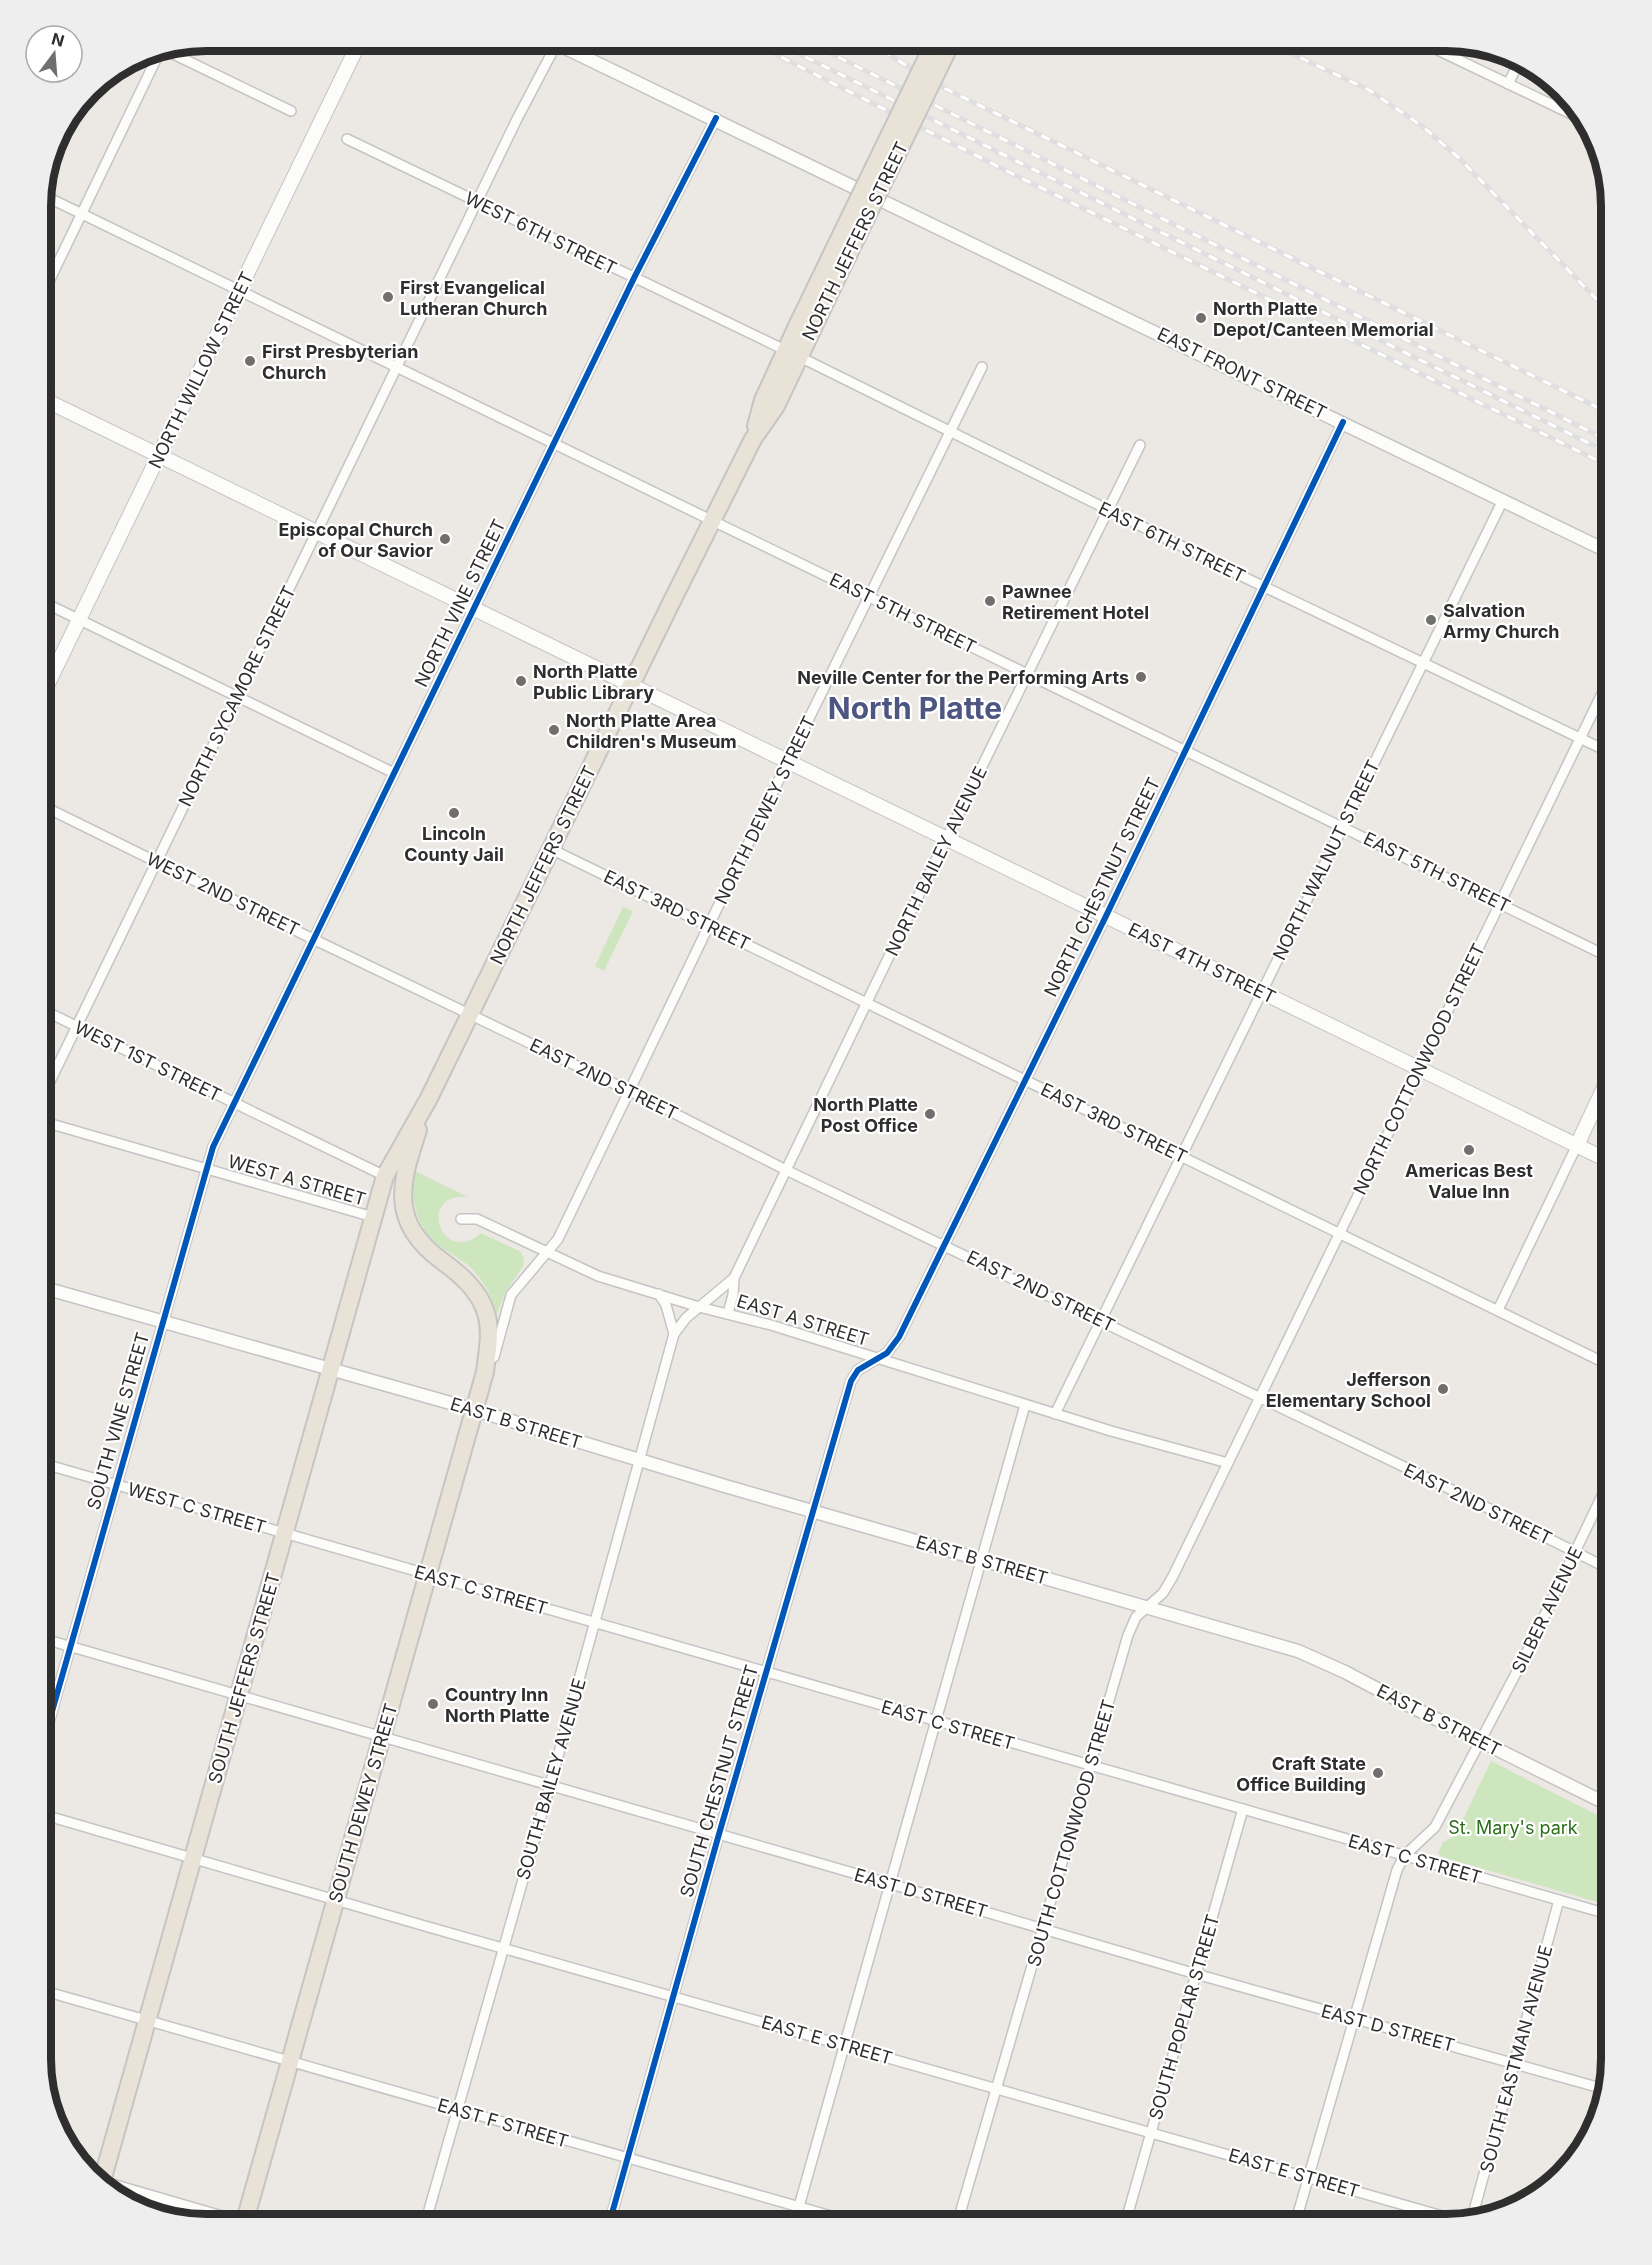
<svg xmlns="http://www.w3.org/2000/svg" width="1652" height="2265" font-family="Inter,sans-serif">
  <style>
    .green { fill: #cee6be }
    .lines { fill: none; stroke-linecap: round; stroke-linejoin: round }
    .minor-casing { stroke: #c5c4c5; stroke-width: 12 }
    .tertiary-casing { stroke: #c5c4c5; stroke-width: 15 }
    .secondary-casing { stroke: #c5c4c5; stroke-width: 16 }
    .trunk-casing { stroke: #c6c5c4; stroke-width: 20 }
    .minor { stroke: #fcfcfb; stroke-width: 9 }
    .tertiary { stroke: #fcfcfb; stroke-width: 12 }
    .secondary { stroke: #fcfcfb; stroke-width: 14 }
    .trunk { stroke: #e9e2d6; stroke-width: 16 }
    .rail-casing { stroke: #dfdfe1; stroke-width: 5 }
    .rail { stroke: #fff; stroke-width: 3; stroke-dasharray: 9; stroke-linecap: butt }
    .trunk-bridge-casing { stroke: #c6c5c4; stroke-width: 20; stroke-linecap: butt }
    .trunk-bridge { stroke: #e9e2d6; stroke-width: 16 }
    .cycleway-casing { stroke: #fff; stroke-width: 10 }
    .cycleway { stroke: #0057b8; stroke-width: 6 }
    .poi-dot { fill: #706f6e; stroke: #fff; stroke-width: 2 }
    .labels { text-anchor: middle; dominant-baseline: central; stroke-width: 4.5; stroke-linejoin: round; paint-order: stroke }
    .street-label { font-size: 18px; fill: #2e2e2e; stroke: #fff }
    .poi-label { font-size: 18px; font-weight: bold; fill: #2e2e2e; stroke: #fff; text-anchor: start }
    .park-label { font-size: 18px; fill: #2c6e1b; stroke: #fff }
    .town-label { font-size: 30px; font-weight: bold; fill: #4d5680; stroke: #fff }
    .rim { fill: none; stroke: #2e2e2e; stroke-width: 8 }
  </style>
  <rect width="100%" height="100%" fill="#ece8e4"/>
  <!-- green -->
  <g class="green">
    <path d="M623 907 633 911 604 971 595 966Z"/>
    <path d="M415 1171 468 1197C416 1192 441 1268 481 1233L521 1252 524 1259 523 1266 505 1293 497 1314C491 1297 485 1282 472 1269 461 1258 445 1252 434 1241 416 1225 409 1194 415 1171Z"/>
    <path d="M1491 1761 1611 1822V1906L1442 1857 1438 1853 1443 1842 1455 1836Z"/>
  </g>
  <g class="lines">
    <defs>
      <g id="minor">
        <path d="M1419 41 1588 122"/>
        <path d="M163 49 291 111"/>
        <path d="M1508 84 1520 60"/>
        <path d="M347 139 812 363 1250 580 1611 753"/>
        <path d="M41 194 1611 958"/>
        <path d="M41 298 161 49"/>
        <path d="M41 601 394 773"/>
        <path d="M41 805 313 939 646 1099 786 1170 1444 1486 1611 1570"/>
        <path d="M551 849 1611 1366"/>
        <path d="M41 1009 385 1176"/>
        <path d="M41 1100 517 119 557 43"/>
        <path d="M41 1121 373 1217"/>
        <path d="M461 1219H477L598 1276 699 1307 771 1325 1111 1431 1228 1463"/>
        <path d="M659 1294 666 1305 674 1334"/>
        <path d="M1498 1310 1577 1145"/>
        <path d="M728 1313 733 1295 734 1278"/>
        <path d="M494 1357 511 1295 558 1239 788 761 982 367"/>
        <path d="M1055 1414 1503 500"/>
        <path d="M41 1463 1611 1915"/>
        <path d="M41 1638 891 1884 1196 1974 1604 2089"/>
        <path d="M41 1750 213 1147 634 278 716 118"/>
        <path d="M41 1814 418 1924 1460 2221"/>
        <path d="M41 1990 859 2224"/>
        <path d="M102 2181 246 2223"/>
        <path d="M1472 2218 1559 1900"/>
        <path d="M425 2224 550 1785 674 1334 686 1318 734 1278 907 919 1140 445"/>
        <path d="M609 2224 719 1834 851 1381 858 1370 887 1353 899 1337 1106 916 1343 422"/>
        <path d="M794 2224 1025 1405"/>
        <path d="M957 2224 1128 1635 1136 1617 1163 1593 1173 1576 1611 675"/>
        <path d="M1125 2224 1243 1809"/>
        <path d="M1295 2224 1397 1870 1404 1856 1435 1827 1524 1658 1611 1477"/>
      </g>
      <g id="tertiary">
        <path d="M551 41 1611 553"/>
        <path d="M41 1287 475 1410 725 1486 1298 1651 1345 1672 1400 1701 1611 1806"/>
      </g>
      <g id="secondary">
        <path d="M41 398 1611 1162"/>
        <path d="M41 698 360 41"/>
        <path d="M1577 1145 1611 1073"/>
      </g>
      <g id="trunk">
        <path d="M756 426 763 400 798 324"/>
        <path d="M102 2181 385 1176 429 1098 671 603 753 439 776 406 834 284"/>
        <path d="M244 2224 485 1372C487 1353 492 1332 486 1313 479 1290 460 1274 442 1261 389 1222 400 1184 418 1130"/>
      </g>
    </defs>
    <!-- minor casing -->
    <use href="#minor" class="minor-casing"/>
    <!-- tertiary casing -->
    <use href="#tertiary" class="tertiary-casing"/>
    <!-- secondary casing -->
    <use href="#secondary" class="secondary-casing"/>
    <!-- trunk casing -->
    <use href="#trunk" class="trunk-casing"/>
    <!-- minor -->
    <use href="#minor" class="minor"/>
    <!-- tertiary -->
    <use href="#tertiary" class="tertiary"/>
    <!-- secondary -->
    <use href="#secondary" class="secondary"/>
    <!-- trunk -->
    <use href="#trunk" class="trunk"/>
    <defs>
      <g id="rail">
        <path d="M749 41 1009 172 1611 467"/>
        <path d="M773 41 1611 454"/>
        <path d="M806 41 1611 442"/>
        <path d="M868 41 910 68 946 89 1611 414"/>
        <path d="M1284 50 1369 90 1422 126 1459 158 1611 314"/>
      </g>
    </defs>
    <!-- rail casing -->
    <use href="#rail" class="rail-casing"/>
    <!-- rail -->
    <use href="#rail" class="rail"/>
    <defs>
      <g id="trunk-bridge">
        <path d="M834 284 952 41"/>
        <path d="M798 324 935 41"/>
      </g>
    </defs>
    <!-- trunk-bridge casing -->
    <use href="#trunk-bridge" class="trunk-bridge-casing"/>
    <!-- trunk-bridge -->
    <use href="#trunk-bridge" class="trunk-bridge"/>
    <defs>
      <g id="cycleway">
        <path d="M41 1750 213 1147 634 278 716 118"/>
        <path d="M609 2224 719 1834 851 1381 858 1370 887 1353 899 1337 1106 916 1343 422"/>
      </g>
    </defs>
    <!-- cycleway casing -->
    <use href="#cycleway" class="cycleway-casing"/>
    <!-- cycleway -->
    <use href="#cycleway" class="cycleway"/>
  </g>
  <!-- markers -->
  <g class="poi-dot">
    <circle cx="388" cy="297" r="6"/>
    <circle cx="1201" cy="318" r="6"/>
    <circle cx="250" cy="361" r="6"/>
    <circle cx="445" cy="539" r="6"/>
    <circle cx="990" cy="601" r="6"/>
    <circle cx="1431" cy="620" r="6"/>
    <circle cx="1141" cy="677" r="6"/>
    <circle cx="521" cy="681" r="6"/>
    <circle cx="554" cy="730" r="6"/>
    <circle cx="454" cy="813" r="6"/>
    <circle cx="930" cy="1114" r="6"/>
    <circle cx="1469" cy="1150" r="6"/>
    <circle cx="1443" cy="1389" r="6"/>
    <circle cx="433" cy="1704" r="6"/>
    <circle cx="1378" cy="1773" r="6"/>
  </g>
  <g class="labels">
    <!-- street labels -->
    <g class="street-label">
      <text transform="translate(541 233) rotate(26)">WEST 6TH STREET</text>
      <text transform="translate(855 241) rotate(-64)">NORTH JEFFERS STREET</text>
      <text transform="translate(201 370) rotate(-64)">NORTH WILLOW STREET</text>
      <text transform="translate(1242 373) rotate(26)">EAST FRONT STREET</text>
      <text transform="translate(1172 542) rotate(26)">EAST 6TH STREET</text>
      <text transform="translate(460 603) rotate(-64)">NORTH VINE STREET</text>
      <text transform="translate(903 613) rotate(26)">EAST 5TH STREET</text>
      <text transform="translate(237 696) rotate(-64)">NORTH SYCAMORE STREET</text>
      <text transform="translate(765 810) rotate(-64)">NORTH DEWEY STREET</text>
      <text transform="translate(1326 860) rotate(-64)">NORTH WALNUT STREET</text>
      <text transform="translate(936 861) rotate(-64)">NORTH BAILEY AVENUE</text>
      <text transform="translate(543 865) rotate(-64)">NORTH JEFFERS STREET</text>
      <text transform="translate(1437 872) rotate(26)">EAST 5TH STREET</text>
      <text transform="translate(1102 887) rotate(-64)">NORTH CHESTNUT STREET</text>
      <text transform="translate(223 894) rotate(26)">WEST 2ND STREET</text>
      <text transform="translate(677 910) rotate(26)">EAST 3RD STREET</text>
      <text transform="translate(1202 963) rotate(26)">EAST 4TH STREET</text>
      <text transform="translate(148 1061) rotate(26)">WEST 1ST STREET</text>
      <text transform="translate(1419 1069) rotate(-64)">NORTH COTTONWOOD STREET</text>
      <text transform="translate(604 1079) rotate(26)">EAST 2ND STREET</text>
      <text transform="translate(1114 1123) rotate(26)">EAST 3RD STREET</text>
      <text transform="translate(297 1180) rotate(16)">WEST A STREET</text>
      <text transform="translate(1041 1291) rotate(26)">EAST 2ND STREET</text>
      <text transform="translate(803 1320) rotate(17)">EAST A STREET</text>
      <text transform="translate(118 1421) rotate(-74)">SOUTH VINE STREET</text>
      <text transform="translate(516 1423) rotate(17)">EAST B STREET</text>
      <text transform="translate(1478 1504) rotate(26)">EAST 2ND STREET</text>
      <text transform="translate(197 1508) rotate(16)">WEST C STREET</text>
      <text transform="translate(982 1560) rotate(16)">EAST B STREET</text>
      <text transform="translate(481 1590) rotate(16)">EAST C STREET</text>
      <text transform="translate(1547 1610) rotate(-64)">SILBER AVENUE</text>
      <text transform="translate(244 1678) rotate(-74)">SOUTH JEFFERS STREET</text>
      <text transform="translate(1439 1720) rotate(27)">EAST B STREET</text>
      <text transform="translate(948 1725) rotate(16)">EAST C STREET</text>
      <text transform="translate(551 1779) rotate(-74)">SOUTH BAILEY AVENUE</text>
      <text transform="translate(719 1781) rotate(-74)">SOUTH CHESTNUT STREET</text>
      <text transform="translate(363 1803) rotate(-74)">SOUTH DEWEY STREET</text>
      <text transform="translate(1071 1833) rotate(-74)">SOUTH COTTONWOOD STREET</text>
      <text transform="translate(1415 1859) rotate(16)">EAST C STREET</text>
      <text transform="translate(921 1893) rotate(16)">EAST D STREET</text>
      <text transform="translate(1184 2017) rotate(-74)">SOUTH POPLAR STREET</text>
      <text transform="translate(1388 2028) rotate(15)">EAST D STREET</text>
      <text transform="translate(827 2040) rotate(16)">EAST E STREET</text>
      <text transform="translate(1516 2059) rotate(-75)">SOUTH EASTMAN AVENUE</text>
      <text transform="translate(503 2123) rotate(16)">EAST F STREET</text>
      <text transform="translate(1294 2173) rotate(16)">EAST E STREET</text>
    </g>
    <!-- poi labels -->
    <g class="poi-label">
      <text x="400" y="287">First Evangelical<tspan x="400" dy="21">Lutheran Church</tspan></text>
      <text x="1213" y="308">North Platte<tspan x="1213" dy="21">Depot/Canteen Memorial</tspan></text>
      <text x="262" y="351">First Presbyterian<tspan x="262" dy="21">Church</tspan></text>
      <text x="433" y="529" text-anchor="end">Episcopal Church<tspan x="433" dy="21">of Our Savior</tspan></text>
      <text x="1002" y="591">Pawnee<tspan x="1002" dy="21">Retirement Hotel</tspan></text>
      <text x="1443" y="610">Salvation<tspan x="1443" dy="21">Army Church</tspan></text>
      <text x="533" y="671">North Platte<tspan x="533" dy="21">Public Library</tspan></text>
      <text x="1129" y="677" text-anchor="end">Neville Center for the Performing Arts</text>
      <text x="566" y="720">North Platte Area<tspan x="566" dy="21">Children's Museum</tspan></text>
      <text x="454" y="833" text-anchor="middle">Lincoln<tspan x="454" dy="21">County Jail</tspan></text>
      <text x="918" y="1104" text-anchor="end">North Platte<tspan x="918" dy="21">Post Office</tspan></text>
      <text x="1469" y="1170" text-anchor="middle">Americas Best<tspan x="1469" dy="21">Value Inn</tspan></text>
      <text x="1431" y="1379" text-anchor="end">Jefferson<tspan x="1431" dy="21">Elementary School</tspan></text>
      <text x="445" y="1694">Country Inn<tspan x="445" dy="21">North Platte</tspan></text>
      <text x="1366" y="1763" text-anchor="end">Craft State<tspan x="1366" dy="21">Office Building</tspan></text>
    </g>
    <!-- park labels -->
    <g class="park-label">
      <text x="1513" y="1827">St. Mary's park</text>
    </g>
    <!-- town labels -->
    <g class="town-label">
      <text x="915" y="708">North Platte</text>
    </g>
  </g>
  <!-- crop -->
  <path d="M0 0H1652V2265H0ZM206 51H1446A155 155 0 0 1 1601 206V2059A155 155 0 0 1 1446 2214H206A155 155 0 0 1 51 2059V206A155 155 0 0 1 206 51Z" fill="#eee" fill-rule="evenodd"/>
  <path class="rim" d="M206 51H1446A155 155 0 0 1 1601 206V2059A155 155 0 0 1 1446 2214H206A155 155 0 0 1 51 2059V206A155 155 0 0 1 206 51Z"/>
  <!-- north arrow -->
  <g transform="translate(54 54) rotate(16)"><circle r="28" fill="#ffffff" stroke="#ababab" stroke-width="1.5"/>
  <path d="M0-4.5L10 22L0 15L-10 22Z" fill="#706f6e"/>
  <text y="-9" font-size="16" font-weight="bold" text-anchor="middle" fill="#2e2e2e">N</text>
  </g>
</svg>
